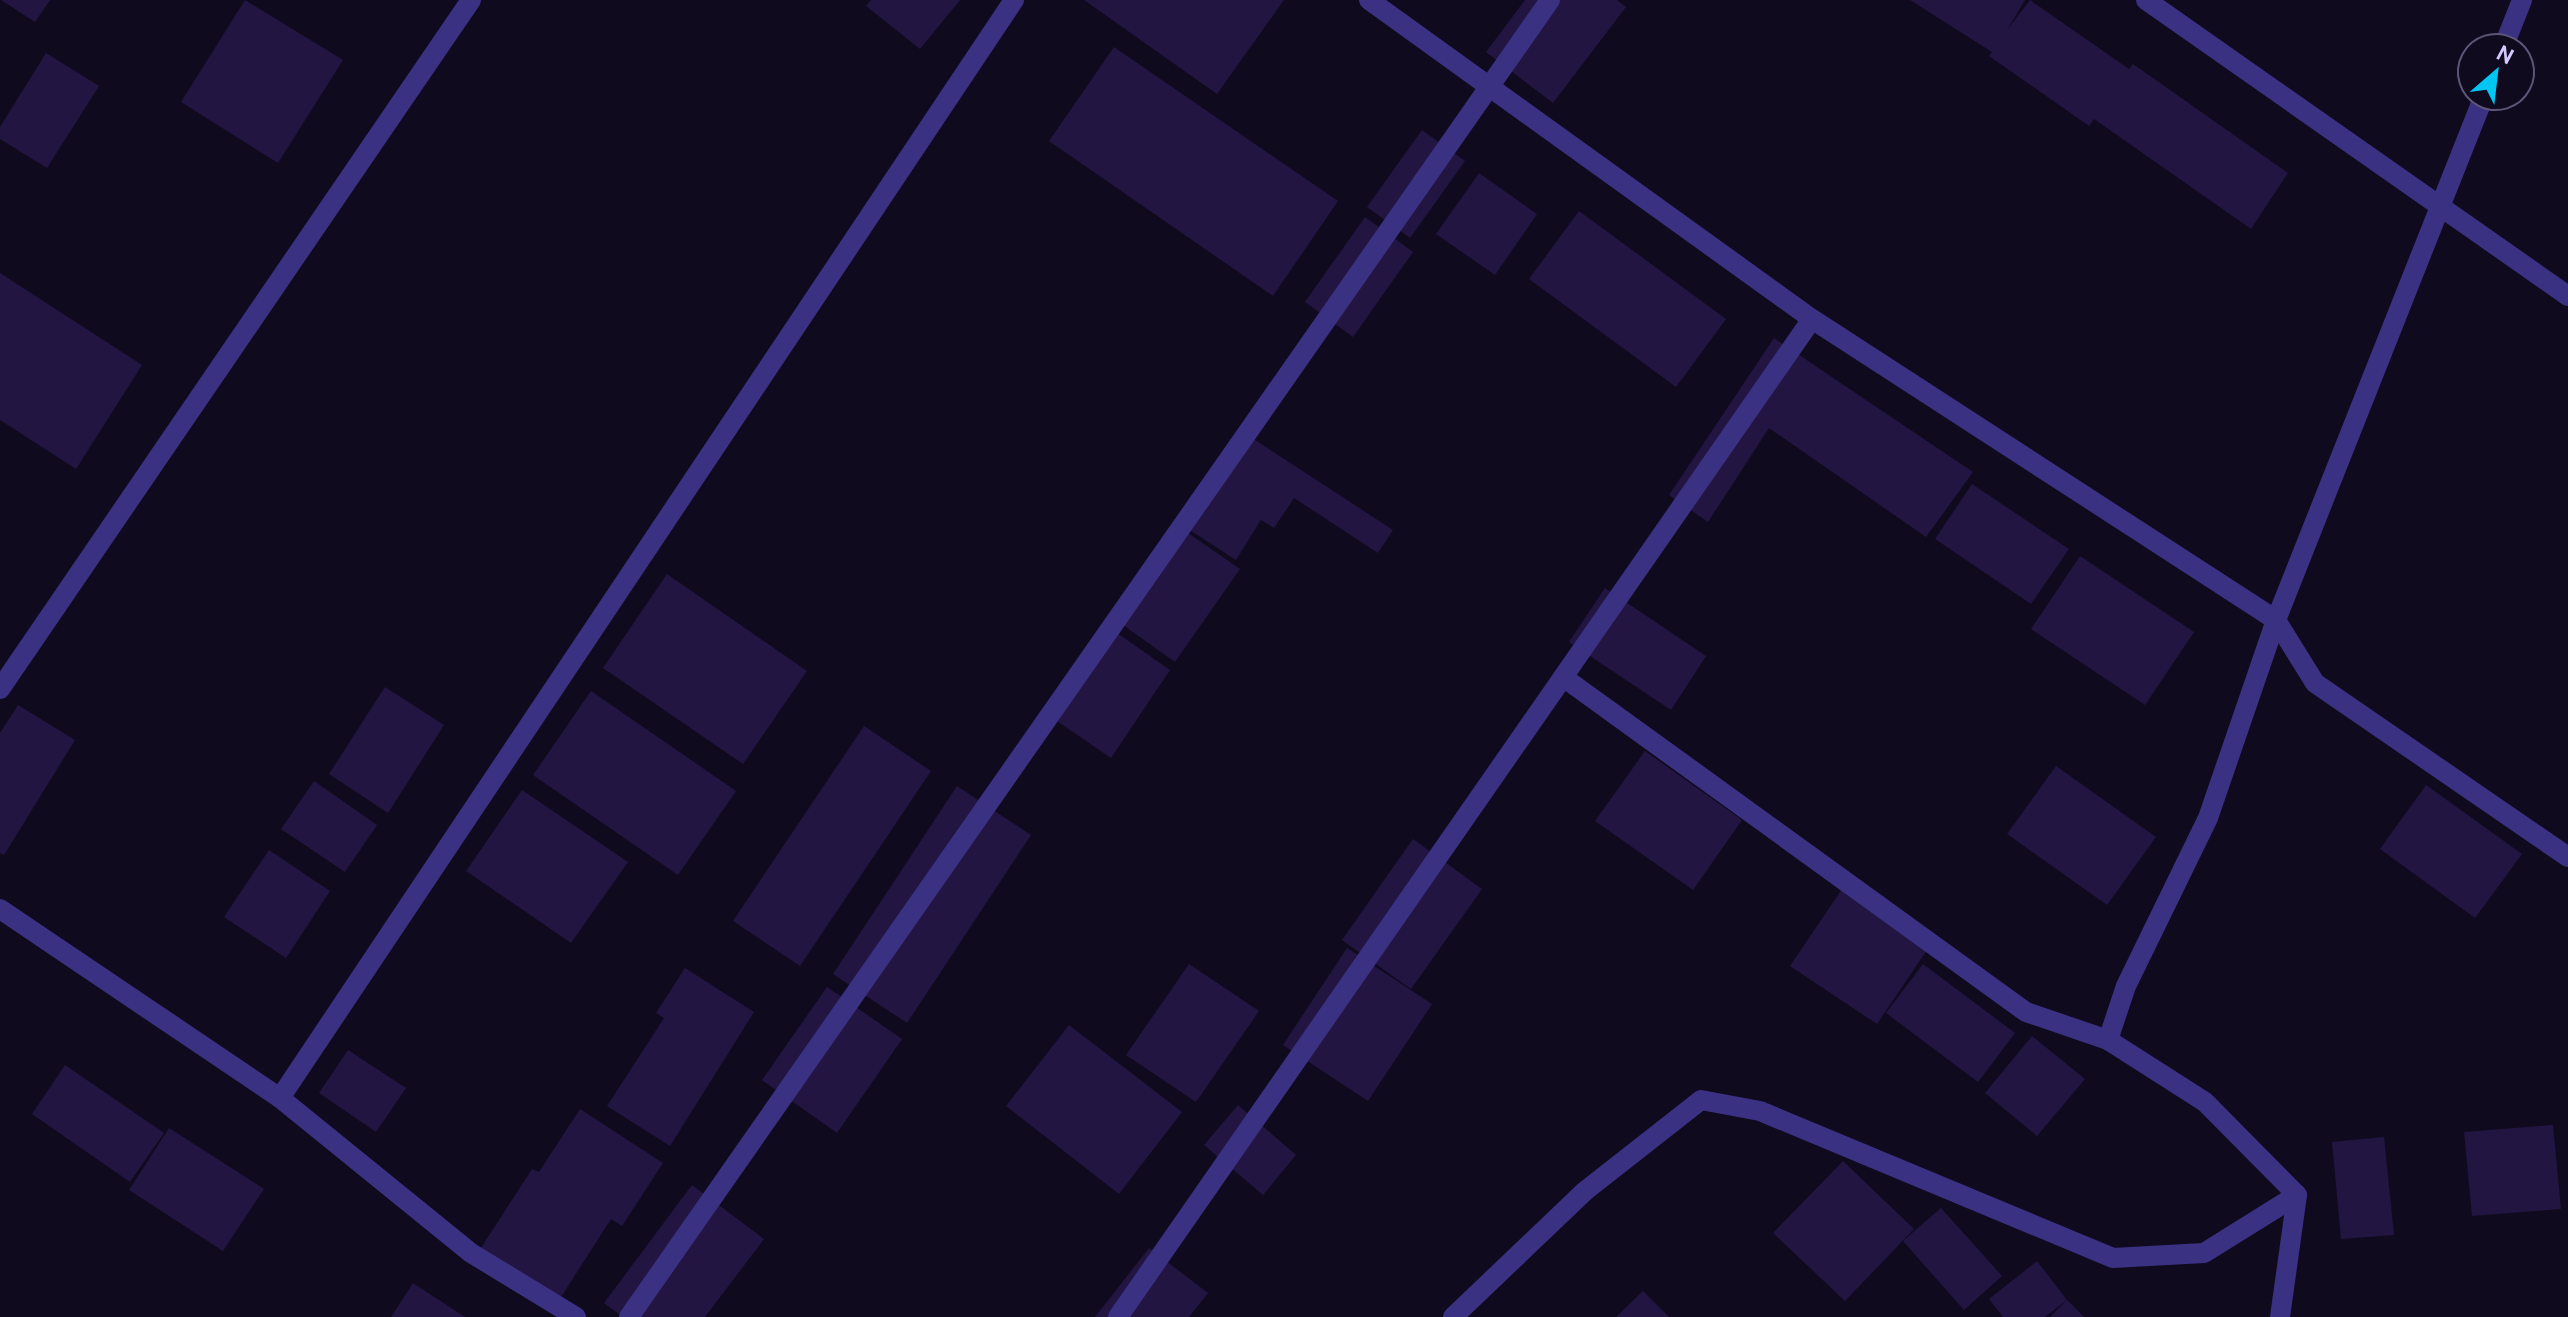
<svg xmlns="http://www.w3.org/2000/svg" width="2568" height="1317" font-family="Cabin,sans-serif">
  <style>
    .building { fill: #221542 }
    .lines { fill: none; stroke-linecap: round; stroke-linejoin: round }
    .service { stroke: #3b3183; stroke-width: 20 }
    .minor { stroke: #3b3183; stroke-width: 20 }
  </style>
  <rect width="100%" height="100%" fill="#100a1f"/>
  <!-- building -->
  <g class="building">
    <path d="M1 0H50L35 22Z"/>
    <path d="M245 0 343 60 278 163 181 102Z"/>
    <path d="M871 0H960L920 49 866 6Z"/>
    <path d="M1084 0H1284L1217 94Z"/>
    <path d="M1525 0H1617L1626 7 1553 103 1486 52Z"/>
    <path d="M1910 0H2025L2007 30 2030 0 2129 69 2133 64 2288 173 2251 229 2094 119 2089 126 1989 56 1992 52Z"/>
    <path d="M1114 47 1338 201 1273 296 1049 141Z"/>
    <path d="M46 53 99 86 47 168 0 139V127Z"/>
    <path d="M1422 130 1465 161 1410 238 1367 207Z"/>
    <path d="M1479 173 1537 214 1495 275 1436 234Z"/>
    <path d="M1579 211 1726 319 1676 387 1529 279Z"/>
    <path d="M1365 217 1413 252 1353 337 1305 302Z"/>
    <path d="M0 273 142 365 76 469 0 420Z"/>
    <path d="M1774 338 1973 472 1926 537 1769 428 1708 522 1669 495Z"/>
    <path d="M1249 436 1393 530 1378 553 1294 498 1274 528 1261 520 1236 560 1188 529Z"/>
    <path d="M1972 484 2069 549 2031 604 1935 539Z"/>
    <path d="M1188 533 1240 569 1175 662 1123 625Z"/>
    <path d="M2080 556 2194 632 2145 705 2031 629Z"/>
    <path d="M667 574 807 671 743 764 603 668Z"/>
    <path d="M1605 588 1706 656 1671 710 1569 642Z"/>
    <path d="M1117 633 1170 670 1111 758 1057 721Z"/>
    <path d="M385 687 444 725 388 813 329 774Z"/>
    <path d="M591 691 736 791 678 875 533 775Z"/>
    <path d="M18 705 75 740 4 855 0 853V733Z"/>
    <path d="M864 726 931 771 800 966 733 921Z"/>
    <path d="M1645 751 1742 820 1693 890 1595 821Z"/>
    <path d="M2056 766 2156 837 2107 905 2007 834Z"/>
    <path d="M314 781 377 825 345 872 281 829Z"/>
    <path d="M2426 785 2522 854 2475 918 2380 849Z"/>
    <path d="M957 786 1031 835 907 1023 833 974Z"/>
    <path d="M522 790 628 862 571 943 466 871Z"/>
    <path d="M1413 839 1482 889 1411 989 1342 940Z"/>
    <path d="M269 850 330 891 286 958 224 917Z"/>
    <path d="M1842 889 1929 947 1877 1024 1790 966Z"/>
    <path d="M1347 948 1432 1004 1368 1101 1283 1045Z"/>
    <path d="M1189 964 1259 1011 1196 1102 1126 1055Z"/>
    <path d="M1923 964 2015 1033 1978 1082 1886 1013Z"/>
    <path d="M685 968 754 1012 670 1146 607 1106 664 1018 656 1013Z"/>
    <path d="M827 987 902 1039 837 1133 762 1080Z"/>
    <path d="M1069 1025 1182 1112 1119 1194 1006 1106Z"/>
    <path d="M2032 1036 2085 1079 2037 1136 1985 1093Z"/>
    <path d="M348 1050 406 1088 376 1132 319 1093Z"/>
    <path d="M65 1065 164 1133 130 1182 32 1114Z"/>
    <path d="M1238 1105 1296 1155 1263 1195 1204 1145Z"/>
    <path d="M580 1109 663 1163 622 1226 611 1219 556 1305 477 1254 532 1169 539 1172Z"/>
    <path d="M2553 1125 2561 1209 2472 1216 2464 1132Z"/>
    <path d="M169 1128 264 1189 223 1251 129 1190Z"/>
    <path d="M2384 1137 2394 1235 2341 1239 2332 1142Z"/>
    <path d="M1843 1161 1914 1229 1845 1301 1773 1233Z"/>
    <path d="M692 1185 764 1239 705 1317H623L604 1303Z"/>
    <path d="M1941 1208 2002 1276 1964 1310 1903 1241Z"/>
    <path d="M1149 1248 1208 1293 1189 1317H1095Z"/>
    <path d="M2037 1261 2067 1300 2045 1317H2003L1989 1299Z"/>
    <path d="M413 1283 465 1317H391Z"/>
    <path d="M1643 1291 1669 1317H1616Z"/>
    <path d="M2067 1300 2084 1317H2050Z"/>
  </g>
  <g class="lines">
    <!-- service -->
    <g class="service">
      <path d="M2276 620 2315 683 2568 857"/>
      <path d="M1563 677 2026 1012 2108 1040"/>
    </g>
    <!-- minor -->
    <g class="minor">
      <path d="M1369 0 1812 319 2276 620"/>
      <path d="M2146 0 2568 296"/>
      <path d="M2503 48 2522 0"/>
      <path d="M0 689 471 0"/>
      <path d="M0 909 280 1098 471 1253 576 1317"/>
      <path d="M280 1098 1014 0"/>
      <path d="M629 1317 1550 0"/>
      <path d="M1118 1317 1812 319"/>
      <path d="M1453 1317 1585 1191 1701 1100 1760 1111 2113 1258 2204 1253 2297 1195"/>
      <path d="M2280 1317 2297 1195 2205 1102 2108 1040 2126 986 2208 818 2276 620 2484 96"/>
    </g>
  </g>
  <!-- north arrow -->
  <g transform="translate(2496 72) rotate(28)"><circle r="38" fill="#100a1f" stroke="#5e5679" stroke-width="2"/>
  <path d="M0-6L14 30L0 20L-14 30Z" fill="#00c6f4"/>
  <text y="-12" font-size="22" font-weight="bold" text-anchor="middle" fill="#d4c9ff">N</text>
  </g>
</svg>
